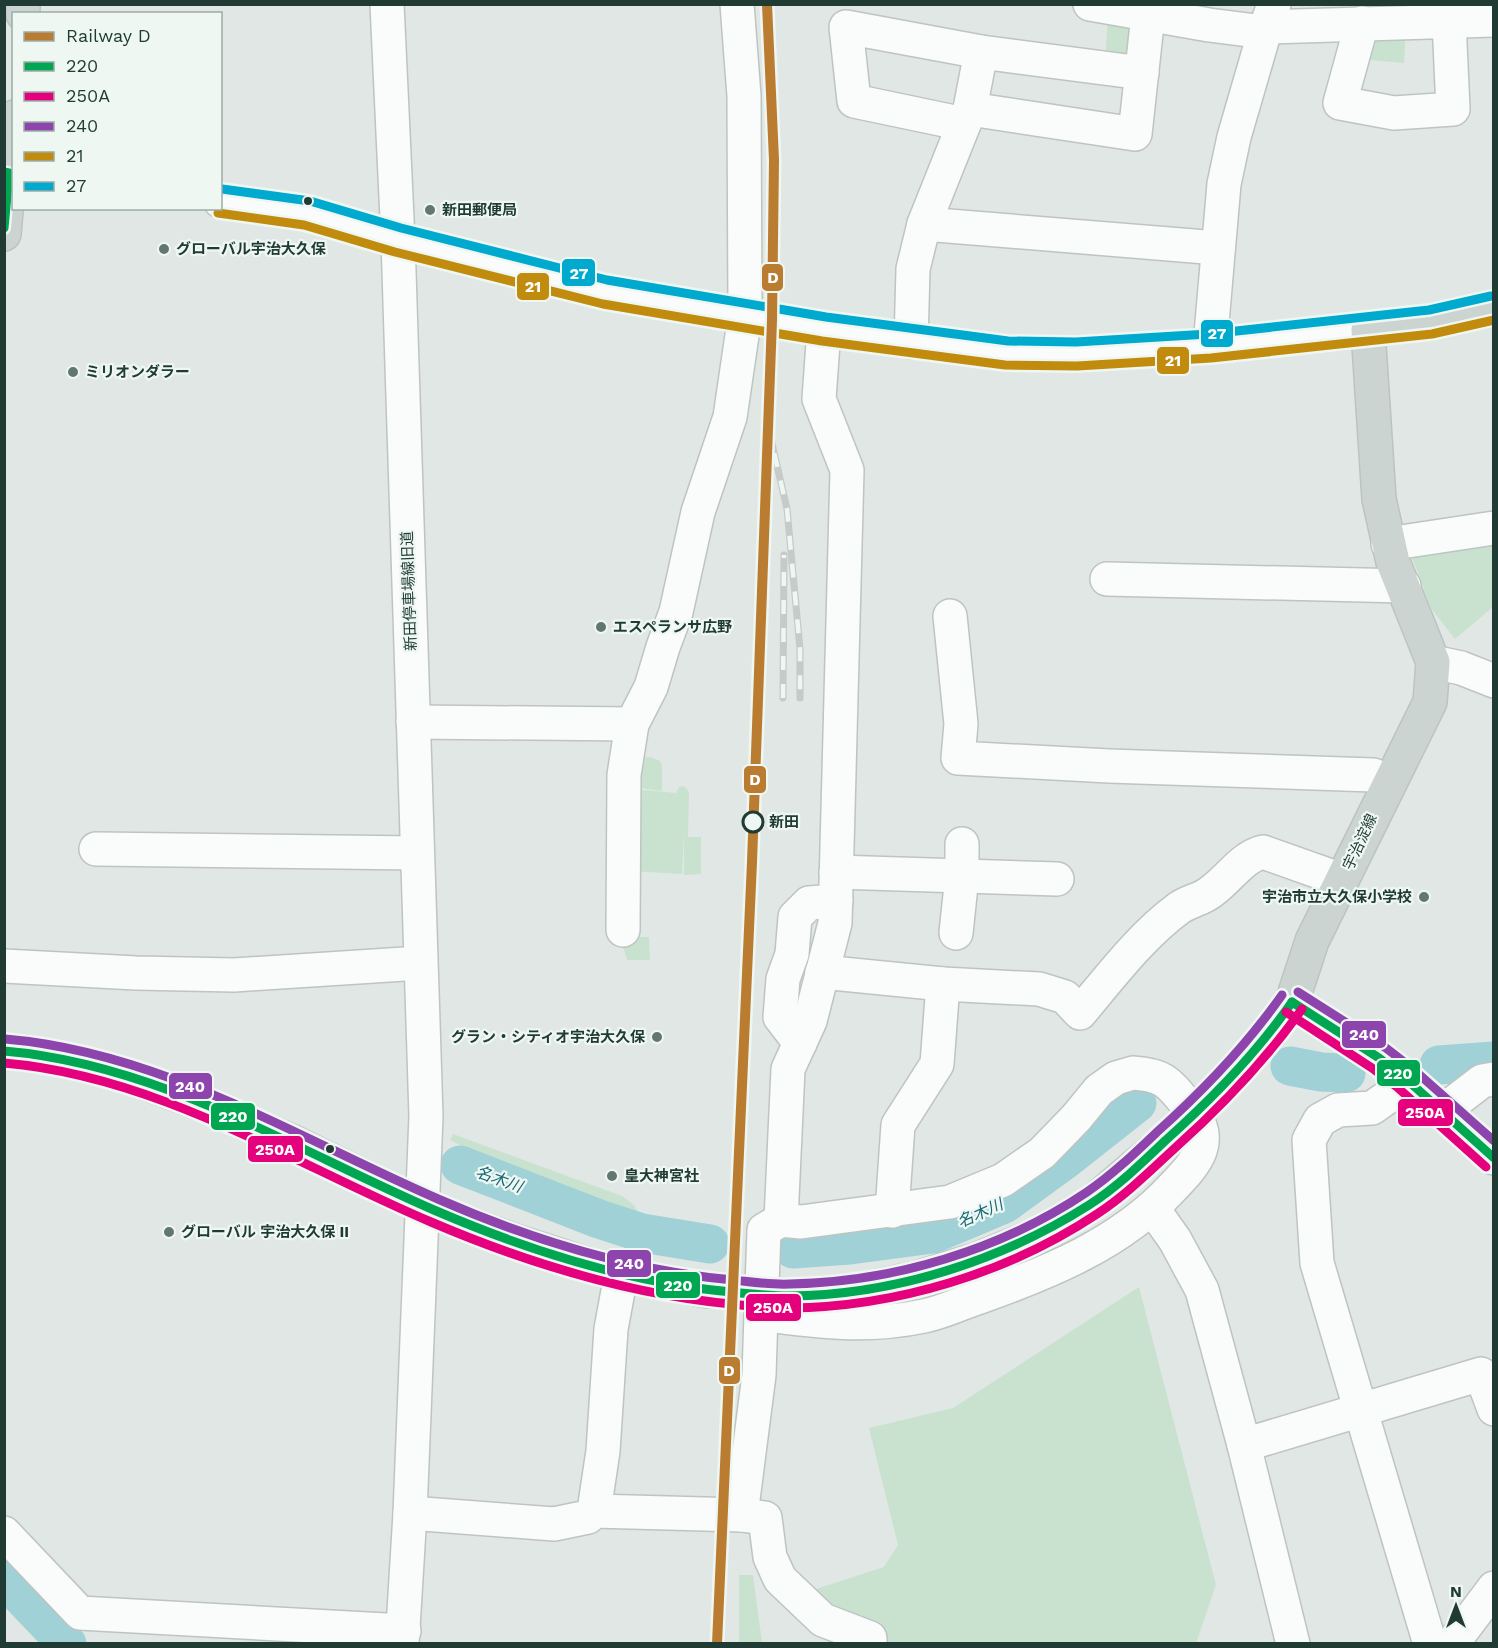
<svg xmlns="http://www.w3.org/2000/svg" width="1498" height="1648" font-family="'Work Sans','Noto Sans JP',sans-serif">
  <style>
    .green { fill: #c9e2d0 }
    .lines { fill: none; stroke-linecap: round; stroke-linejoin: round }
    .river { stroke: #a0d1d7; stroke-width: 39 }
    .major-tunnel { stroke: #bac5c1; stroke-width: 33; stroke-dasharray: 33 16; stroke-linecap: butt }
    .minor-casing { stroke: #bec4c1; stroke-width: 36 }
    .major-casing { stroke: #bbc4c1; stroke-width: 36 }
    .minor { stroke: #fafbfb; stroke-width: 33 }
    .major { stroke: #ccd4d2; stroke-width: 33 }
    .rail-casing { stroke: #c6cac9; stroke-width: 7 }
    .rail { stroke: #eff7f3; stroke-width: 4.5; stroke-dasharray: 14; stroke-linecap: butt }
    .bus-1-casing { stroke: #eff7f3; stroke-width: 14 }
    .bus-2-casing { stroke: #eff7f3; stroke-width: 14 }
    .bus-3-casing { stroke: #eff7f3; stroke-width: 14 }
    .bus-4-casing { stroke: #eff7f3; stroke-width: 14 }
    .bus-5-casing { stroke: #eff7f3; stroke-width: 14 }
    .bus-1 { stroke: #00a651; stroke-width: 9 }
    .bus-2 { stroke: #e5007d; stroke-width: 9 }
    .bus-3 { stroke: #8e44ad; stroke-width: 9 }
    .bus-4 { stroke: #c18b0d; stroke-width: 9 }
    .bus-5 { stroke: #00a9ce; stroke-width: 9 }
    .rail-1-casing { stroke: #eff7f3; stroke-width: 15 }
    .rail-1 { stroke: #ba7c31; stroke-width: 10 }
    .bus-dot { fill: #1f3b33; stroke: #eff7f3; stroke-width: 2 }
    .poi-dot { fill: #637771; stroke: #eff7f3; stroke-width: 2 }
    .stop-dot { fill: #eff7f3; stroke: #1f3b33; stroke-width: 3 }
    .labels { text-anchor: middle; dominant-baseline: central; stroke-width: 4.5; stroke-linejoin: round; paint-order: stroke }
    .poi-label { font-size: 15px; font-weight: bold; fill: #1f3b33; stroke: #eff7f3; text-anchor: start }
    .street-label { font-size: 15px; fill: #1f3b33; stroke: #eff7f3 }
    .stop-label { font-size: 15px; font-weight: bold; fill: #1f3b33; stroke: #eff7f3; text-anchor: start }
    .water-label { font-size: 16px; font-style: italic; fill: #186977; stroke: #eff7f3 }
    .line-badge { stroke: #eff7f3; stroke-width: 2 }
    .badge-label { font-size: 16px; text-anchor: middle; font-weight: bold; fill: #fff }
  </style>
  <rect width="100%" height="100%" fill="#e1e7e4"/>
  <!-- green -->
  <g class="green">
    <path d="M1108 16 1143 23 1138 66 1105 63Z"/>
    <path d="M1406 30 1404 63 1358 59 1371 32Z"/>
    <path d="M1493 535V607L1455 639 1431 608 1410 552Z"/>
    <path d="M650 757 660 761 662 766V791L632 787 640 758Z"/>
    <path d="M684 786 689 792 688 837H701V874L684 875V832L682 874 630 871 632 789 677 793 678 817 677 791 679 787Z"/>
    <path d="M620 937H649L650 960H627Z"/>
    <path d="M453 1134 622 1196 634 1205 641 1217 638 1220 558 1193 464 1158V1147L450 1140Z"/>
    <path d="M1139 1287 1216 1585 1196 1643H829L833 1635 813 1590 884 1567 898 1545 869 1428 953 1408Z"/>
    <path d="M739 1575H753L762 1643H739Z"/>
  </g>
  <g class="lines">
    <!-- river -->
    <g class="river">
      <path d="M1439 1065 1494 1061"/>
      <path d="M1290 1066 1321 1072 1346 1073"/>
      <path d="M460 1165 599 1219 642 1233 710 1244"/>
      <path d="M793 1249 850 1245 933 1234 1004 1204 1066 1159 1137 1103"/>
      <path d="M4 1578 67 1644"/>
    </g>
    <!-- major-tunnel -->
    <path class="major-tunnel" d="M708 1291 790 1296"/>
    <defs>
      <g id="minor">
        <path d="M387 4 398 240 426 1116 410 1513 402 1644"/>
        <path d="M1090 4 1209 25 1264 32"/>
        <path d="M1362 23 1340 103 1394 113 1453 109 1449 21"/>
        <path d="M1266 27 1494 20"/>
        <path d="M970 109 1135 134 1148 15"/>
        <path d="M964 124 854 101 846 27 981 52"/>
        <path d="M220 201 307 213 398 240 605 292 824 329 1007 353 1076 354 1210 346 1368 330"/>
        <path d="M924 224 1218 248"/>
        <path d="M911 342 913 269 924 224 970 109 981 52 1142 73"/>
        <path d="M1210 346 1224 184 1234 137 1266 27 1274 4"/>
        <path d="M1388 544 1494 528"/>
        <path d="M1107 579 1404 586"/>
        <path d="M950 616 961 724 958 758 1109 766 1373 775 1389 781"/>
        <path d="M1433 662 1461 668 1494 681"/>
        <path d="M413 722 632 724"/>
        <path d="M96 849 417 853"/>
        <path d="M836 872 1057 879"/>
        <path d="M623 930 624 775 632 724 651 687 663 647 676 612 698 512 730 417 745 315 744 96 737 4"/>
        <path d="M956 933 962 876V844"/>
        <path d="M4 966 136 973 234 975 420 963"/>
        <path d="M822 972 943 984 1039 989 1065 997 1080 1013C1111 976 1141 936 1179 908 1189 901 1203 899 1212 891 1229 879 1242 857 1263 852L1342 880"/>
        <path d="M1292 1002 1379 1058 1405 1078 1494 1158"/>
        <path d="M800 1043 780 1017 783 979 792 954 795 917 809 903 836 901"/>
        <path d="M1133 1073C1165 1075 1169 1083 1188 1106 1217 1141 1197 1162 1172 1188 1121 1243 1050 1272 980 1297 961 1303 943 1312 924 1316 867 1328 817 1322 761 1314L764 1230 781 1220 801 1222 950 1202 1003 1180 1042 1153 1076 1118 1099 1090 1116 1078Z"/>
        <path d="M1405 1078 1389 1096 1372 1108 1338 1110 1320 1120 1309 1140 1317 1263 1430 1644"/>
        <path d="M1443 1111 1482 1081 1494 1079"/>
        <path d="M1153 1209 1175 1240 1202 1290 1244 1445 1293 1644"/>
        <path d="M892 1211 898 1125 937 1064 943 984"/>
        <path d="M781 1220 788 1069 810 1021 835 923 847 470 819 399 824 329"/>
        <path d="M761 1314 759 1375 741 1515 765 1518 770 1557 780 1579 823 1620 870 1638V1644"/>
        <path d="M1244 1445 1481 1374 1494 1409"/>
        <path d="M594 1511 603 1451 611 1329 618 1291"/>
        <path d="M410 1513 554 1524 588 1517 594 1511 741 1515"/>
        <path d="M4 1533 80 1613 404 1631"/>
        <path d="M1452 1644 1494 1588"/>
      </g>
      <g id="major">
        <path d="M23 14V4"/>
        <path d="M4 234 14 117"/>
        <path d="M4 1051 24 1052 113 1071 215 1109 291 1141 394 1192 455 1219 518 1242 614 1273 708 1291"/>
        <path d="M795 1296 855 1291 917 1278 978 1259 1039 1234 1092 1203 1195 1115 1270 1033 1292 1002 1312 941 1430 702 1433 662 1393 562 1379 499 1368 330 1431 322 1494 308"/>
      </g>
    </defs>
    <!-- minor casing -->
    <use href="#minor" class="minor-casing"/>
    <!-- major casing -->
    <use href="#major" class="major-casing"/>
    <!-- minor -->
    <use href="#minor" class="minor"/>
    <!-- major -->
    <use href="#major" class="major"/>
    <defs>
      <g id="rail">
        <path d="M768 426 787 509 800 649V698"/>
        <path d="M783 698 784 555"/>
      </g>
    </defs>
    <!-- rail casing -->
    <use href="#rail" class="rail-casing"/>
    <!-- rail -->
    <use href="#rail" class="rail"/>
    <defs>
      <g id="bus-1">
        <path d="M4 172 9 173 4 228"/>
        <path d="M1292 1002 1379 1058 1405 1078 1494 1158"/>
        <path d="M4 1051C160 1064 295 1150 434 1210 529 1251 629 1283 732 1292 751 1294 770 1296 789 1296 894 1295 1001 1261 1089 1205 1117 1187 1142 1163 1166 1140 1213 1098 1256 1054 1292 1002"/>
      </g>
      <g id="bus-2">
        <path d="M1286 1012 1372 1068 1397 1087 1486 1167"/>
        <path d="M4 1063C158 1076 292 1163 431 1222 527 1263 627 1294 731 1304 750 1306 770 1308 789 1308 896 1307 1008 1273 1097 1214 1126 1195 1150 1171 1175 1148 1222 1106 1265 1061 1302 1009"/>
      </g>
      <g id="bus-3">
        <path d="M1298 992 1386 1048 1413 1069 1494 1141"/>
        <path d="M5 1039C161 1052 298 1138 438 1199 532 1240 631 1271 733 1280 752 1282 771 1285 790 1284 893 1282 1001 1250 1087 1192 1112 1175 1135 1153 1157 1132 1204 1090 1246 1046 1282 995"/>
      </g>
      <path id="bus-4" d="M218 213 304 225 395 252 603 304 822 341 1005 365 1077 366 1211 358 1432 334 1494 320"/>
      <path id="bus-5" d="M222 189 310 201 401 228 607 280 826 317 1008 341 1076 342 1209 334 1429 310 1491 296"/>
    </defs>
    <!-- bus-1 casing -->
    <use href="#bus-1" class="bus-1-casing"/>
    <!-- bus-2 casing -->
    <use href="#bus-2" class="bus-2-casing"/>
    <!-- bus-3 casing -->
    <use href="#bus-3" class="bus-3-casing"/>
    <!-- bus-4 casing -->
    <use href="#bus-4" class="bus-4-casing"/>
    <!-- bus-5 casing -->
    <use href="#bus-5" class="bus-5-casing"/>
    <!-- bus-1 -->
    <use href="#bus-1" class="bus-1"/>
    <!-- bus-2 -->
    <use href="#bus-2" class="bus-2"/>
    <!-- bus-3 -->
    <use href="#bus-3" class="bus-3"/>
    <!-- bus-4 -->
    <use href="#bus-4" class="bus-4"/>
    <!-- bus-5 -->
    <use href="#bus-5" class="bus-5"/>
    <defs>
      <path id="rail-1" d="M717 1644 752 862 772 320 774 160 767 4"/>
    </defs>
    <!-- rail-1 casing -->
    <use href="#rail-1" class="rail-1-casing"/>
    <!-- rail-1 -->
    <use href="#rail-1" class="rail-1"/>
  </g>
  <!-- markers -->
  <g class="bus-dot">
    <circle cx="308" cy="201" r="5"/>
    <circle cx="330" cy="1149" r="5"/>
  </g>
  <g class="poi-dot">
    <circle cx="430" cy="210" r="6"/>
    <circle cx="164" cy="249" r="6"/>
    <circle cx="73" cy="372" r="6"/>
    <circle cx="601" cy="627" r="6"/>
    <circle cx="1424" cy="897" r="6"/>
    <circle cx="657" cy="1037" r="6"/>
    <circle cx="612" cy="1176" r="6"/>
    <circle cx="169" cy="1232" r="6"/>
  </g>
  <circle class="stop-dot" cx="753" cy="822" r="10"/>
  <g class="labels">
    <!-- poi labels -->
    <g class="poi-label">
      <text x="442" y="210">新田郵便局</text>
      <text x="176" y="249">グローバル宇治大久保</text>
      <text x="85" y="372">ミリオンダラー</text>
      <text x="613" y="627">エスペランサ広野</text>
      <text x="1412" y="897" text-anchor="end">宇治市立大久保小学校</text>
      <text x="645" y="1037" text-anchor="end">グラン・シティオ宇治大久保</text>
      <text x="624" y="1176">皇大神宮社</text>
      <text x="181" y="1232">グローバル 宇治大久保 II</text>
    </g>
    <!-- street labels -->
    <g class="street-label">
      <text transform="translate(409 591) rotate(-92)">新田停車場線旧道</text>
      <text transform="translate(1360 842) rotate(-65)">宇治淀線</text>
    </g>
    <!-- stop labels -->
    <g class="stop-label">
      <text x="769" y="822">新田</text>
    </g>
    <!-- water labels -->
    <g class="water-label">
      <text transform="translate(499 1179) rotate(20)">名木川</text>
      <text transform="translate(980 1213) rotate(-24)">名木川</text>
    </g>
  </g>
  <g class="line-badge">
    <rect x="561" y="258" width="35" height="29" rx="6" fill="#00a9ce"/>
    <rect x="761" y="263" width="23" height="29" rx="6" fill="#ba7c31"/>
    <rect x="516" y="272" width="34" height="29" rx="6" fill="#c18b0d"/>
    <rect x="1200" y="319" width="34" height="29" rx="6" fill="#00a9ce"/>
    <rect x="1156" y="346" width="34" height="29" rx="6" fill="#c18b0d"/>
    <rect x="743" y="765" width="24" height="29" rx="6" fill="#ba7c31"/>
    <rect x="1341" y="1020" width="46" height="29" rx="6" fill="#8e44ad"/>
    <rect x="1376" y="1059" width="45" height="28" rx="6" fill="#00a651"/>
    <rect x="168" y="1072" width="45" height="28" rx="6" fill="#8e44ad"/>
    <rect x="1397" y="1098" width="57" height="29" rx="6" fill="#e5007d"/>
    <rect x="210" y="1102" width="46" height="29" rx="6" fill="#00a651"/>
    <rect x="247" y="1135" width="57" height="28" rx="6" fill="#e5007d"/>
    <rect x="606" y="1249" width="46" height="29" rx="6" fill="#8e44ad"/>
    <rect x="655" y="1271" width="46" height="28" rx="6" fill="#00a651"/>
    <rect x="745" y="1293" width="57" height="29" rx="6" fill="#e5007d"/>
    <rect x="718" y="1356" width="23" height="29" rx="6" fill="#ba7c31"/>
  </g>
  <g class="badge-label">
    <text x="579" y="279">27</text>
    <text x="773" y="283">D</text>
    <text x="533" y="292">21</text>
    <text x="1217" y="339">27</text>
    <text x="1173" y="366">21</text>
    <text x="755" y="785">D</text>
    <text x="1364" y="1040">240</text>
    <text x="1398" y="1079">220</text>
    <text x="190" y="1092">240</text>
    <text x="1425" y="1118">250A</text>
    <text x="233" y="1122">220</text>
    <text x="275" y="1155">250A</text>
    <text x="629" y="1269">240</text>
    <text x="678" y="1291">220</text>
    <text x="773" y="1313">250A</text>
    <text x="729" y="1376">D</text>
  </g>
  <!-- border -->
  <rect width="1498" height="1648" fill="none" stroke="#1f3b33" stroke-width="12"/>
  <!-- legend -->
  <rect x="12" y="12" width="210" height="198" fill="#eff7f3" stroke="#9caca6" stroke-width="1.5"/>
  <rect x="24" y="32" width="30" height="9" fill="#ba7c31" stroke="#9caca6" stroke-width="1.5"/>
  <text x="66" y="42" font-size="18" fill="#1f3b33">Railway D</text>
  <rect x="24" y="62" width="30" height="9" fill="#00a651" stroke="#9caca6" stroke-width="1.5"/>
  <text x="66" y="72" font-size="18" fill="#1f3b33">220</text>
  <rect x="24" y="92" width="30" height="9" fill="#e5007d" stroke="#9caca6" stroke-width="1.5"/>
  <text x="66" y="102" font-size="18" fill="#1f3b33">250A</text>
  <rect x="24" y="122" width="30" height="9" fill="#8e44ad" stroke="#9caca6" stroke-width="1.5"/>
  <text x="66" y="132" font-size="18" fill="#1f3b33">240</text>
  <rect x="24" y="152" width="30" height="9" fill="#c18b0d" stroke="#9caca6" stroke-width="1.5"/>
  <text x="66" y="162" font-size="18" fill="#1f3b33">21</text>
  <rect x="24" y="182" width="30" height="9" fill="#00a9ce" stroke="#9caca6" stroke-width="1.5"/>
  <text x="66" y="192" font-size="18" fill="#1f3b33">27</text>
  <!-- north arrow -->
  <g transform="translate(1456 1606)" stroke="#eff7f3" stroke-width="4.5" paint-order="stroke">
  <path d="M0-4.5L10 22L0 15L-10 22Z" fill="#1f3b33"/>
  <text y="-9" font-size="16" font-weight="bold" text-anchor="middle" fill="#1f3b33">N</text>
  </g>
</svg>
